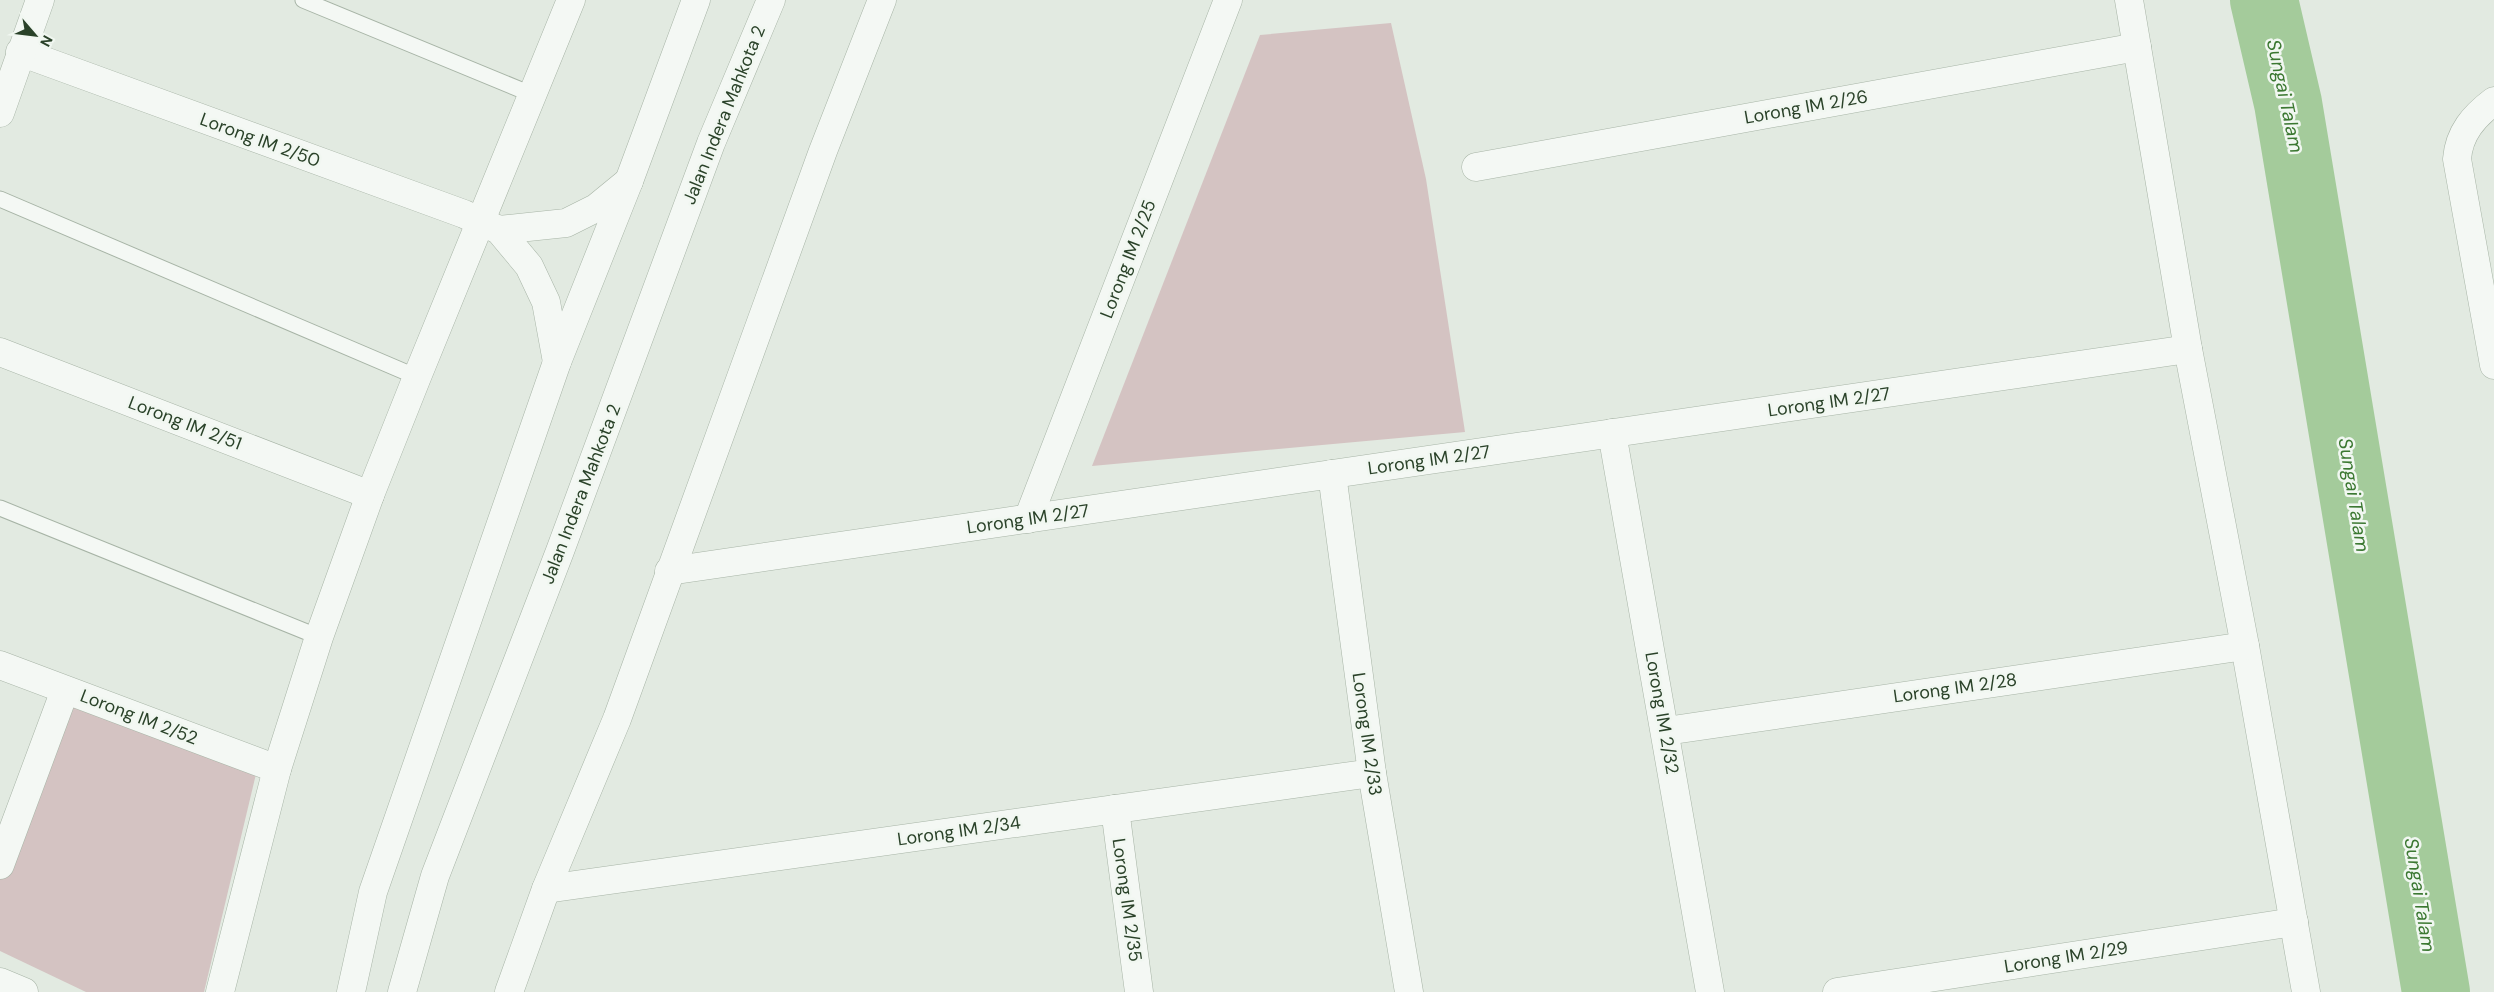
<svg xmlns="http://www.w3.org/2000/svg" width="2494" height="992" font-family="'DM Sans',sans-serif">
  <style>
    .green { fill: #d4c3c2 }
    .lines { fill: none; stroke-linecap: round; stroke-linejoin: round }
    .river { stroke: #a4cb9b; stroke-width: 68 }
    .service-casing { stroke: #a7b4a6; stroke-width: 17 }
    .minor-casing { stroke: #a7b4a6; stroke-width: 29 }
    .tertiary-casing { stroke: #a7b4a6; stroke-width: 29 }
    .service { stroke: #f4f8f4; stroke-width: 15 }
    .minor { stroke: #f4f8f4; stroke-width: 28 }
    .tertiary { stroke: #f4f8f4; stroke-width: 28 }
    .labels { text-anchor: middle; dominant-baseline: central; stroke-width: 5; stroke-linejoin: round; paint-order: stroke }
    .street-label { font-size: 18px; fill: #2a4229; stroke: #f1f7f1 }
    .water-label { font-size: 19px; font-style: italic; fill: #3b7831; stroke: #f1f7f1 }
  </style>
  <rect width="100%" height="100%" fill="#e2eae1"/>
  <!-- green -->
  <g class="green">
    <path d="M1391 23 1426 179 1465 432 1092 466 1260 35Z"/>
    <path d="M53 697 256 774 204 992H86L0 951V837Z"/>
  </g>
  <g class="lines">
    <!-- river -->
    <path class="river" d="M2264 0 2288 103 2436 992"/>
    <defs>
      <g id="service">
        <path d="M303 0 531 94"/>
        <path d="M0 199 417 377"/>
        <path d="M0 508 319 637"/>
      </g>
      <g id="minor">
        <path d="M2129 0 2188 349 2245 646 2306 992"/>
        <path d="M20 52 464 214 499 230 529 266 546 302 557 362"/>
        <path d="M2494 101C2474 116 2459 133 2457 159L2494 365"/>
        <path d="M0 113 40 0"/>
        <path d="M1476 167 2137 47"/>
        <path d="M499 230 566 223 596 208 629 181"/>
        <path d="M0 352 370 495"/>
        <path d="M1612 433 1710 992"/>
        <path d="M1332 474 1372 773 1409 992"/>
        <path d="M1028 519 1228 0"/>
        <path d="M669 571 2188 349"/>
        <path d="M0 665 277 769"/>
        <path d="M1666 731 2245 646"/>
        <path d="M1115 809 1139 992"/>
        <path d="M0 865 65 690"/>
        <path d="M546 889 1372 773"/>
        <path d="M0 982 24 992"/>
        <path d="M220 992 277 769 319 637 370 495 417 377 571 0"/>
        <path d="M509 992 546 889 617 719 823 151 882 0"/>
        <path d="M1837 992 2294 922"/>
      </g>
      <g id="tertiary">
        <path d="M351 992 373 892 557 362 629 181 696 0"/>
        <path d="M402 992 435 876 560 551 711 143 771 0"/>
      </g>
    </defs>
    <!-- service casing -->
    <use href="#service" class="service-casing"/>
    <!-- minor casing -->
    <use href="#minor" class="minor-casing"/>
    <!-- tertiary casing -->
    <use href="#tertiary" class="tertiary-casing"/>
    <!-- service -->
    <use href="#service" class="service"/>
    <!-- minor -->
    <use href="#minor" class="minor"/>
    <!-- tertiary -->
    <use href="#tertiary" class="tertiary"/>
  </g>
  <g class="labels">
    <!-- street labels -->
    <g class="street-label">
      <text transform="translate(1806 107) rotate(-10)">Lorong IM 2/26</text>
      <text transform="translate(724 115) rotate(-68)">Jalan Indera Mahkota 2</text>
      <text transform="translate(260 140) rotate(20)">Lorong IM 2/50</text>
      <text transform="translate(1128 259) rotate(-69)">Lorong IM 2/25</text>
      <text transform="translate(1829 402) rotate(-8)">Lorong IM 2/27</text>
      <text transform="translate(185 423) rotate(21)">Lorong IM 2/51</text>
      <text transform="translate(1429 460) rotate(-8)">Lorong IM 2/27</text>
      <text transform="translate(581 494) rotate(-69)">Jalan Indera Mahkota 2</text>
      <text transform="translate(1028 519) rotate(-8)">Lorong IM 2/27</text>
      <text transform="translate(1955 688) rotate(-8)">Lorong IM 2/28</text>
      <text transform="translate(1662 713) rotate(80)">Lorong IM 2/32</text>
      <text transform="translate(139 717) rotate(21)">Lorong IM 2/52</text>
      <text transform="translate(1367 734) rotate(82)">Lorong IM 2/33</text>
      <text transform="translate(959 831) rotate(-8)">Lorong IM 2/34</text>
      <text transform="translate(1127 900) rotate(82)">Lorong IM 2/35</text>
      <text transform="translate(2066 957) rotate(-9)">Lorong IM 2/29</text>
    </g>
    <!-- water labels -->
    <g class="water-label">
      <text transform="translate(2285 96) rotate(78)">Sungai Talam</text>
      <text transform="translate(2354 495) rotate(81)">Sungai Talam</text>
      <text transform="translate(2420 895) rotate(81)">Sungai Talam</text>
    </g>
  </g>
  <!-- north arrow -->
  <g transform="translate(35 35) rotate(118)" stroke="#f1f7f1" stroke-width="4" paint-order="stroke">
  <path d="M0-4L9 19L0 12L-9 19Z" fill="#2a4229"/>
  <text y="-8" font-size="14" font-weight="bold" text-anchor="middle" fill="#2a4229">N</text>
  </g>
</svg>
